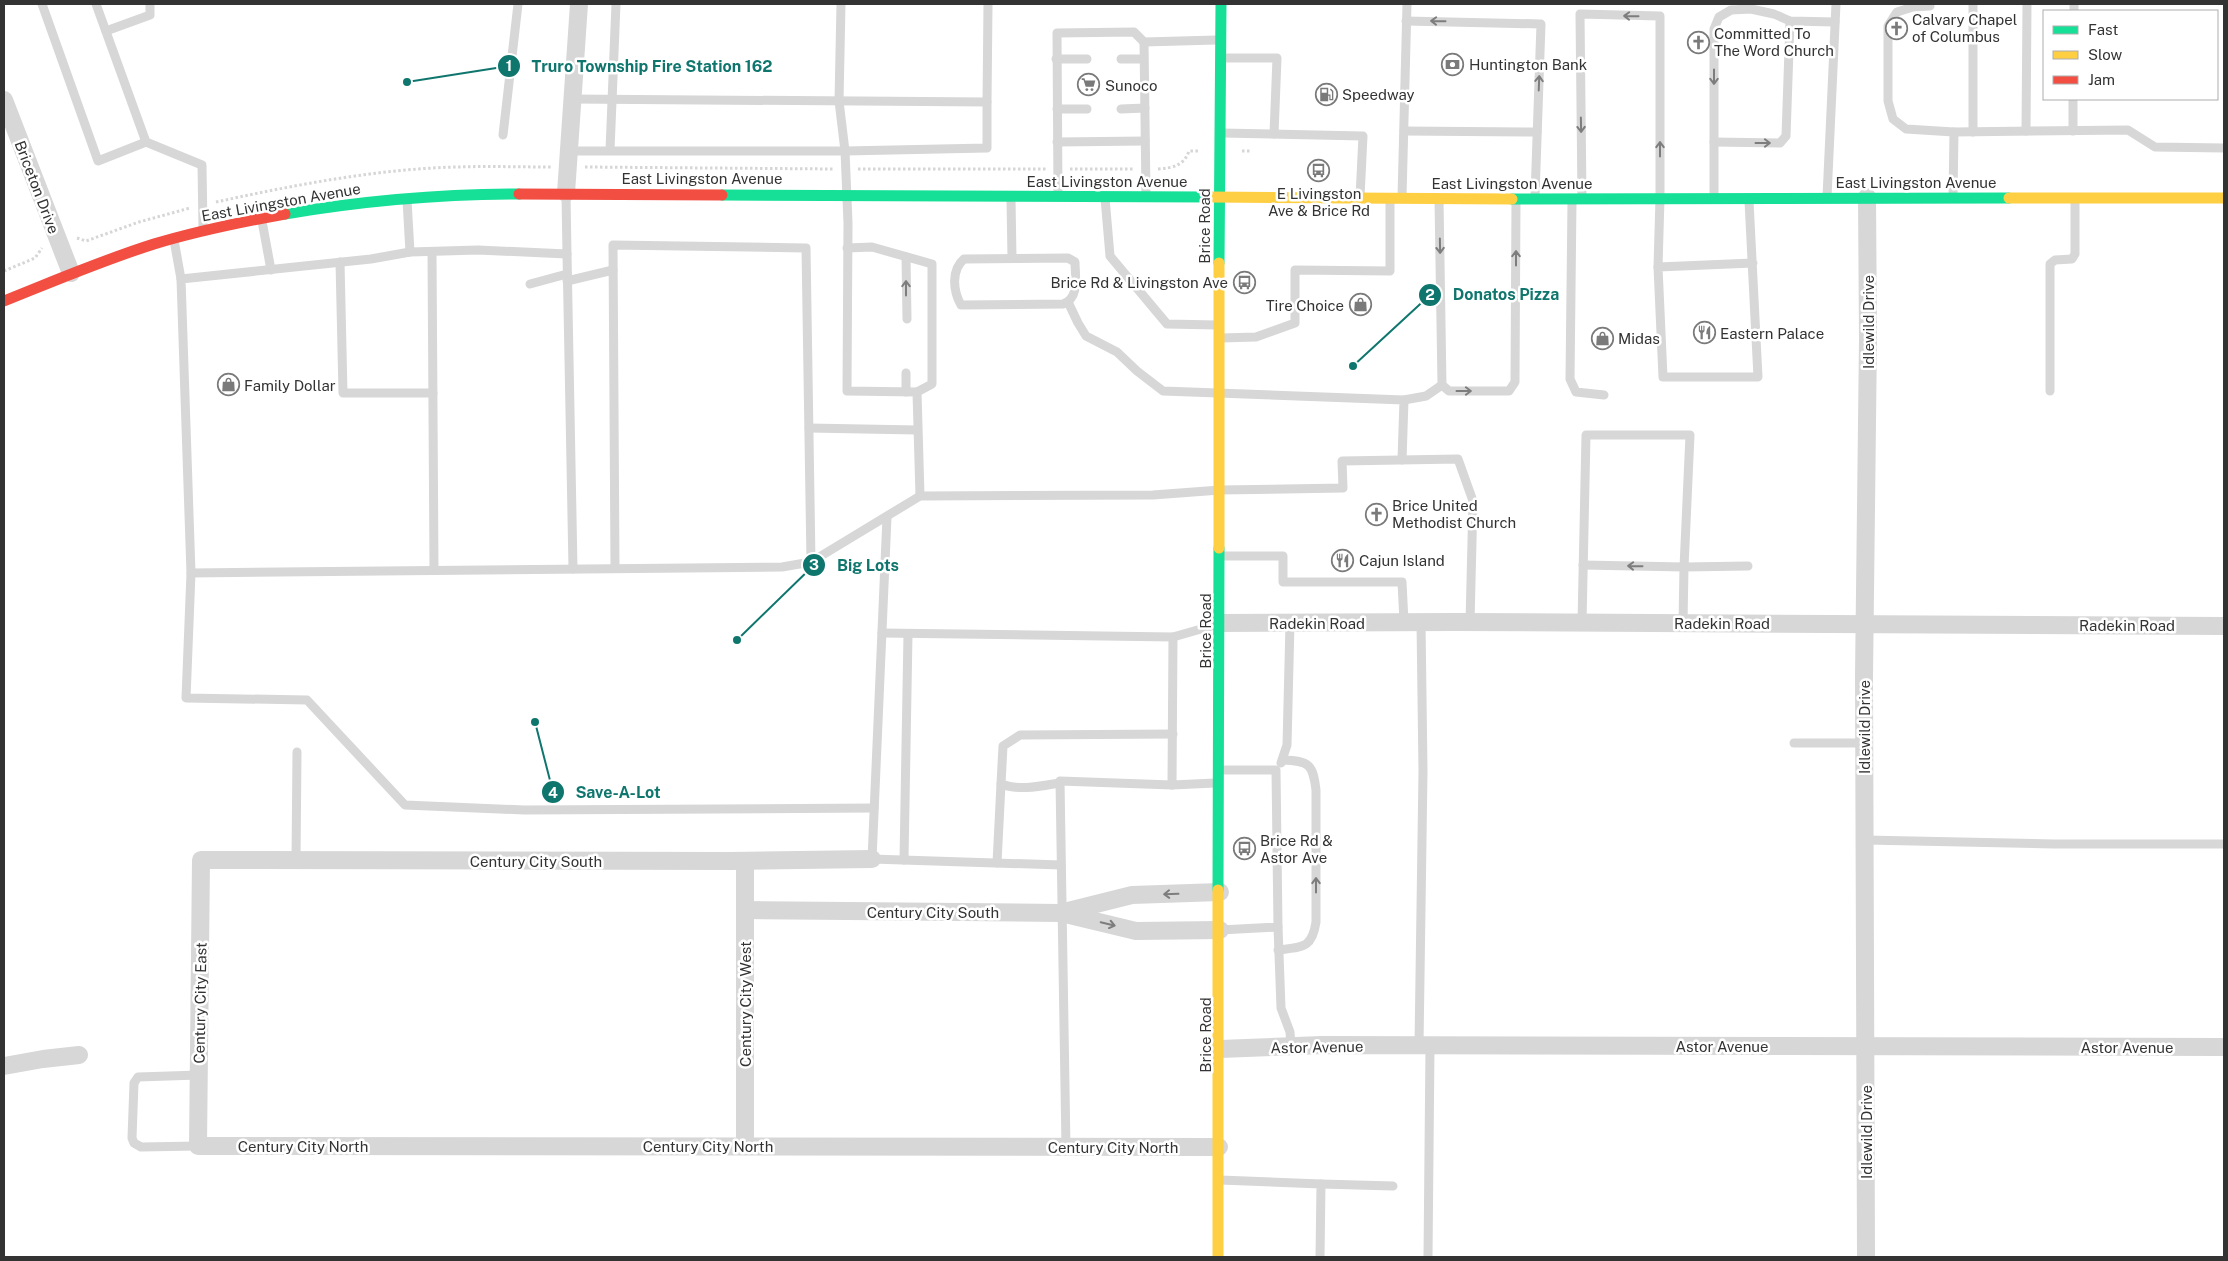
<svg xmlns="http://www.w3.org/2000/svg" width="2228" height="1261" font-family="'Public Sans',sans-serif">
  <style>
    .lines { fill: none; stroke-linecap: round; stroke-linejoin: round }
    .path { stroke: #d6d6d6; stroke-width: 3; stroke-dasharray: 2.5 2.5; stroke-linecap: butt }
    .lane { stroke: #d7d7d7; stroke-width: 9 }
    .street { stroke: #d7d7d7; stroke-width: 18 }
    .fast { stroke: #16e098; stroke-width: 11 }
    .slow { stroke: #ffcf43; stroke-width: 11 }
    .jam { stroke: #f24e42; stroke-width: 11 }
    .oneway { stroke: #7d7d7d }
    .labels { text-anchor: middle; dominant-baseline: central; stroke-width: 5; stroke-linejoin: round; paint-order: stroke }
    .poi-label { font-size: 15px; fill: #333; stroke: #fff; text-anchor: start }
    .street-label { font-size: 15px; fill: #333; stroke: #fff }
    .leader { fill: none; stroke: #0f766e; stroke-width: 2 }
    .callout-dot { fill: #0f766e; stroke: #fff; stroke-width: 2 }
    .mark-label { font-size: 15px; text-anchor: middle; font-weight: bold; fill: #fff }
    .callout-label { font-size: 16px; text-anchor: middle; font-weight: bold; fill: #0f766e; stroke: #fff; stroke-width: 5; stroke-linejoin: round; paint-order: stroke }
  </style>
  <rect width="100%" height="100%" fill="#fff"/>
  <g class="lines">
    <!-- path -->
    <g class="path">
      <path d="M1242 151H1252"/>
      <path d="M585 167 834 169"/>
      <path d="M858 169H1047"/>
      <path d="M1070 169H1134"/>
      <path d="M1158 169C1172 168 1184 166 1189 151H1198"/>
      <path d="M216 202C295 185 376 169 457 167 488 166 520 167 552 167"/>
      <path d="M77 238 86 241 139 222 190 208"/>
      <path d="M4 271 35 258 42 248"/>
    </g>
    <!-- lane -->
    <g class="lane">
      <path d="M42 4 98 161 146 142 202 165 203 228"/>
      <path d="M96 4 146 142"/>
      <path d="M841 4 839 101 845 151 848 223 847 391 917 392 920 496"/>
      <path d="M1930 6 1913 7 1897 12 1888 26V101L1893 119 1906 129 1954 132 1953 197"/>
      <path d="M2074 11V4"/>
      <path d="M1406 21 1541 24 1535 196"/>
      <path d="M106 31 150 15V4"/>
      <path d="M1144 42 1146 195"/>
      <path d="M1223 58H1277L1274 134"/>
      <path d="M1056 59H1087"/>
      <path d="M1121 59H1143"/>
      <path d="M572 99 987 102 988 4"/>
      <path d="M1057 109H1087"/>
      <path d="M1121 109 1145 108"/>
      <path d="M1404 131 1537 132"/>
      <path d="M2026 131 2027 4"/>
      <path d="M2073 131V99"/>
      <path d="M1954 132 2128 130 2155 147 2224 148"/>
      <path d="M1973 132V4"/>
      <path d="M1222 133 1363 136 1360 197"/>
      <path d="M503 135 518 4"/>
      <path d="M1057 142 1145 141"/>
      <path d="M1714 142 1780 143 1786 136 1790 21"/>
      <path d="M610 150 616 4"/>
      <path d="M569 151H845L987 148V102"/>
      <path d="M1058 195 1057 33 1134 32 1144 42 1216 40"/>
      <path d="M1714 196V29L1719 17 1731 10 1751 9 1774 14 1790 21 1835 22"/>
      <path d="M1402 197 1407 4"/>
      <path d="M1827 197 1836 4"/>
      <path d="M1105 198 1110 256 1167 324 1217 325"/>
      <path d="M1582 198 1580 14 1660 16V198L1658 267"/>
      <path d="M1011 199 1012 258"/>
      <path d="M407 200 410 252 371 259 181 279 191 573 782 567 811 562 920 496 1153 495 1220 490 1343 488 1342 461 1458 459 1473 501 1470 622"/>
      <path d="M1439 200 1442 385 1449 391H1509L1515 382 1516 200"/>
      <path d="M1572 201 1570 379 1576 392 1604 395"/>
      <path d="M1749 201 1758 377H1663L1658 267 1753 263"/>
      <path d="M262 221 271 270"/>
      <path d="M174 240 181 279"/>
      <path d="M847 248 872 247 932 264V384L917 392"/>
      <path d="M410 252 478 250 567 254 566 196"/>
      <path d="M432 252 434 570"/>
      <path d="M567 254 573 569"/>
      <path d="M906 257 907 319"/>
      <path d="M1068 258 1075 262C1075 276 1080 298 1063 304L961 305C953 291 951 270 964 259Z"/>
      <path d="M340 262 343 393H433"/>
      <path d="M567 281 613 270"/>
      <path d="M530 284 567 274"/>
      <path d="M1068 302 1078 323 1086 336 1117 352 1137 371 1163 391 1404 400 1402 460"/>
      <path d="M1221 338 1256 337 1295 323V270L1390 271V200"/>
      <path d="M906 373V392"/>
      <path d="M2050 391V264L2055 260 2072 259 2075 254V201"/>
      <path d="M1404 400 1426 396 1442 385"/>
      <path d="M809 428 917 430"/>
      <path d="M887 517 872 859 1061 865"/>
      <path d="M1222 556H1283V582H1402L1404 622"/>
      <path d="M1583 565 1684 567 1683 623"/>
      <path d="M615 568 613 245 806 248 811 562"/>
      <path d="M191 573 186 698 307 700 405 805 524 810 874 808"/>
      <path d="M1582 623 1586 435H1690L1684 567 1748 566"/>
      <path d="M882 633 1173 637 1215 625"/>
      <path d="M1173 637 1172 785 1215 783"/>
      <path d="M1794 743H1864"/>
      <path d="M1281 763 1287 745 1290 623"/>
      <path d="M1059 783C1041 786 1019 791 1001 784L1003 746 1020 735 1173 734"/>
      <path d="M1865 840 2054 844H2224"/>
      <path d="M296 860 297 752"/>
      <path d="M904 860 908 634"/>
      <path d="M997 863 1001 784"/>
      <path d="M1278 927 1281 1008 1290 1032 1291 1047"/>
      <path d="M1220 930 1278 927 1276 770H1222"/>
      <path d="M1278 950C1302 947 1312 949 1316 922V790C1313 764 1309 761 1283 760"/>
      <path d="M1419 1045 1423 771 1421 622"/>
      <path d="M198 1146 141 1147 134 1143 132 1138 134 1083 138 1077 199 1075"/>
      <path d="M1066 1148 1060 781 1172 785"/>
      <path d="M1220 1180 1321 1184 1320 1257"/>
      <path d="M1321 1184 1393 1186"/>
      <path d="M1428 1257 1430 1046"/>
    </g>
    <!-- street -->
    <g class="street">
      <path d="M4 100 71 273"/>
      <path d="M566 193 579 4"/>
      <path d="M1220 623 1454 622 2224 626"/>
      <path d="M872 859 730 861 201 860 198 1146 1219 1147"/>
      <path d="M745 861V1146"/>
      <path d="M746 910 1061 913 1136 931 1220 930"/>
      <path d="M1064 912 1132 895 1220 892"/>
      <path d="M1220 1049 1322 1045 2224 1047"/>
      <path d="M4 1066 43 1059 79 1055"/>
      <path d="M1866 1257 1864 677 1868 338 1867 197"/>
    </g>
    <!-- fast -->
    <g class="fast">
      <path d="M722 195 1209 197"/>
      <path d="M1512 199 2009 198"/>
      <path d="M285 214C362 201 441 194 519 194"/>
      <path d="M1219 263 1221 4"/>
      <path d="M1218 890 1219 548"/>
    </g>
    <!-- slow -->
    <g class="slow">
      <path d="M1209 197 1512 199"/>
      <path d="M2009 198H2224"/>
      <path d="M1219 548V263"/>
      <path d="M1218 1257V890"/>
    </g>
    <!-- jam -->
    <g class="jam">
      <path d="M519 194 722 195"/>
      <path d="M4 301C54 281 103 260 154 244 197 231 241 222 285 214"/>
    </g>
  </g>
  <!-- one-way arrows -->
  <defs><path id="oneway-shaft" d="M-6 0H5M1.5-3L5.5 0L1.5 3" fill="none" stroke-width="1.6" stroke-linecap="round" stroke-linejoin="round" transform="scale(1.25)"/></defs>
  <g class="oneway">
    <use href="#oneway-shaft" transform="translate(1631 16) rotate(-179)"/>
    <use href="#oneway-shaft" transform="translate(1438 21) rotate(-179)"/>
    <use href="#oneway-shaft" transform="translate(1714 77) rotate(90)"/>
    <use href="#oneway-shaft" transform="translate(1539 83) rotate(-88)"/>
    <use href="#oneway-shaft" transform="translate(1581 125) rotate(89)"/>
    <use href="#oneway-shaft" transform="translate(1763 143)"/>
    <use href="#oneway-shaft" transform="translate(1660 149) rotate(-90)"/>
    <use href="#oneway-shaft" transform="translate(1440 246) rotate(89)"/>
    <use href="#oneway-shaft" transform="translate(1516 258) rotate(-90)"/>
    <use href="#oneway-shaft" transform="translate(906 288) rotate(-90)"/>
    <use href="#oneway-shaft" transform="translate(1464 391)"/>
    <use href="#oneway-shaft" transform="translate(1635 566) rotate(-179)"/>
    <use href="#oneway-shaft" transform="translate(1316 885) rotate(-90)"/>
    <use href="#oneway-shaft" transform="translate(1171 894) rotate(178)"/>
    <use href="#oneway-shaft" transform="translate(1108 924) rotate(13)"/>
  </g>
  <!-- icons -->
  <defs>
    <symbol id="church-ring" viewBox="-11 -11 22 22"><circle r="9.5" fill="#fff" stroke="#7a7a7a" stroke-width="1.5"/><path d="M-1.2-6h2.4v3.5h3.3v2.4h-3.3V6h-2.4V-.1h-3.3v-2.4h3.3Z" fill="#7a7a7a"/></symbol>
    <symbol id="bank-ring" viewBox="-11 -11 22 22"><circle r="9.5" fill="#fff" stroke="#7a7a7a" stroke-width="1.5"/><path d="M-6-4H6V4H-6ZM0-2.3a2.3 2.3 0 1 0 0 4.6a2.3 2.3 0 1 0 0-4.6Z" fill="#7a7a7a"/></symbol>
    <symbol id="supermarket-ring" viewBox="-11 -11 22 22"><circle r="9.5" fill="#fff" stroke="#7a7a7a" stroke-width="1.5"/><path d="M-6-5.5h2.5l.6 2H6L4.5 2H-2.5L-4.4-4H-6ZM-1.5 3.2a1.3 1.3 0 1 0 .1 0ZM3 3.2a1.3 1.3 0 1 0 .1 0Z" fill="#7a7a7a"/></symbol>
    <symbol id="fuel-ring" viewBox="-11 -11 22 22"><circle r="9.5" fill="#fff" stroke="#7a7a7a" stroke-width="1.5"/><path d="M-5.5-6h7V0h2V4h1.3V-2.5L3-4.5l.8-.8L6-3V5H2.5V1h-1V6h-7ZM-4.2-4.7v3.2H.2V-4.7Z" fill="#7a7a7a"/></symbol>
    <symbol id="bus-ring" viewBox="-11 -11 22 22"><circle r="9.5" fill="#fff" stroke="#7a7a7a" stroke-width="1.5"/><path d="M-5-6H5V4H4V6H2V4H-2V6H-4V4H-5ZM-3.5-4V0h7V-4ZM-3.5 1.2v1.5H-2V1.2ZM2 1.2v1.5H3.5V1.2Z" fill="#7a7a7a"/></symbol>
    <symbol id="shop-ring" viewBox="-11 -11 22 22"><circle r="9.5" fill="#fff" stroke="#7a7a7a" stroke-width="1.5"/><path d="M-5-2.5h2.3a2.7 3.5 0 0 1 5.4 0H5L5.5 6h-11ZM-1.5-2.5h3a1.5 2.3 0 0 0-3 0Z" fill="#7a7a7a"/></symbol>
    <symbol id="restaurant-ring" viewBox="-11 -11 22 22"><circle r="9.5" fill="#fff" stroke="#7a7a7a" stroke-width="1.5"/><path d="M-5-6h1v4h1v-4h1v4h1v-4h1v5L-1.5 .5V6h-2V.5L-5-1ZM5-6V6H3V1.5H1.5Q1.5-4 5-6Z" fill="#7a7a7a"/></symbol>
  </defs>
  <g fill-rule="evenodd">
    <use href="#church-ring" x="1884" y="16" width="25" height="25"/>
    <use href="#church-ring" x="1686" y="30" width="25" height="25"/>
    <use href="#bank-ring" x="1440" y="52" width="25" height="25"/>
    <use href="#supermarket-ring" x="1076" y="72" width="25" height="25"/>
    <use href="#fuel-ring" x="1314" y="82" width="25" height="25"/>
    <use href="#bus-ring" x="1306" y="158" width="25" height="25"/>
    <use href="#bus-ring" x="1232" y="270" width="25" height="25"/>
    <use href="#shop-ring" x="1348" y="292" width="25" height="25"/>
    <use href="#restaurant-ring" x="1692" y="320" width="25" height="25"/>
    <use href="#shop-ring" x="1590" y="326" width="25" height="25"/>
    <use href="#shop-ring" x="216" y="372" width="25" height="25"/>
    <use href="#church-ring" x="1364" y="502" width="25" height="25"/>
    <use href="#restaurant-ring" x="1330" y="548" width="25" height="25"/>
    <use href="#bus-ring" x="1232" y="836" width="25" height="25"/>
  </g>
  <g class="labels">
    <!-- poi labels -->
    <g class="poi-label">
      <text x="1912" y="19">Calvary Chapel<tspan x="1912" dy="17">of Columbus</tspan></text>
      <text x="1714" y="33">Committed To<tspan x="1714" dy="17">The Word Church</tspan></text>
      <text x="1469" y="64">Huntington Bank</text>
      <text x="1105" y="85">Sunoco</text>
      <text x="1342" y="94">Speedway</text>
      <text x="1319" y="193" text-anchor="middle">E Livingston<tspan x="1319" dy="17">Ave &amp; Brice Rd</tspan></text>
      <text x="1228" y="282" text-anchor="end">Brice Rd &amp; Livingston Ave</text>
      <text x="1344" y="305" text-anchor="end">Tire Choice</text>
      <text x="1720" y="333">Eastern Palace</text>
      <text x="1618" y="338">Midas</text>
      <text x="244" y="385">Family Dollar</text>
      <text x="1392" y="505">Brice United<tspan x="1392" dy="17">Methodist Church</tspan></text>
      <text x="1359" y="560">Cajun Island</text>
      <text x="1260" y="840">Brice Rd &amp;<tspan x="1260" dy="17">Astor Ave</tspan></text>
    </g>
    <!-- street labels -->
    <g class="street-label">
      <text x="702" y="178">East Livingston Avenue</text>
      <text x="1107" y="181">East Livingston Avenue</text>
      <text x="1916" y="182">East Livingston Avenue</text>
      <text x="1512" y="183">East Livingston Avenue</text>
      <text transform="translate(37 187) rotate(69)">Briceton Drive</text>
      <text transform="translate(281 202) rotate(-10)">East Livingston Avenue</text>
      <text transform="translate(1204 226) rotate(-90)">Brice Road</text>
      <text transform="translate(1868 322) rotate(-90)">Idlewild Drive</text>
      <text x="1317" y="623">Radekin Road</text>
      <text x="1722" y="623">Radekin Road</text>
      <text x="2127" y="625">Radekin Road</text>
      <text transform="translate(1205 631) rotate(-90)">Brice Road</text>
      <text transform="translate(1864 727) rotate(-90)">Idlewild Drive</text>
      <text x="536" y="861">Century City South</text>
      <text x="933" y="912">Century City South</text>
      <text transform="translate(200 1003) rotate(-89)">Century City East</text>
      <text transform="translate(745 1004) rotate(-90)">Century City West</text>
      <text transform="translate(1205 1035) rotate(-90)">Brice Road</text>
      <text x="1722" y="1046">Astor Avenue</text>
      <text transform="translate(1317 1047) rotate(-1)">Astor Avenue</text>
      <text x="2127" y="1047">Astor Avenue</text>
      <text transform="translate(1866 1132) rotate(-90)">Idlewild Drive</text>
      <text x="303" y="1146">Century City North</text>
      <text x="708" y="1146">Century City North</text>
      <text x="1113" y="1147">Century City North</text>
    </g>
  </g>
  <!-- callouts -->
  <path class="leader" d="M407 82L509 66M1353 366L1430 295M737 640L814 565M535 722L553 792"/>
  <g class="callout-dot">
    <circle cx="407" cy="82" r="5"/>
    <circle cx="1353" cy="366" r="5"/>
    <circle cx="737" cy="640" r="5"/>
    <circle cx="535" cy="722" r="5"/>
    <circle cx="509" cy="66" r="12"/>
    <circle cx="1430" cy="295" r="12"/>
    <circle cx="814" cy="565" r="12"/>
    <circle cx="553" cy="792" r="12"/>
  </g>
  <g class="mark-label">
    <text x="509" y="71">1</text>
    <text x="1430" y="300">2</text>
    <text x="814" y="570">3</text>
    <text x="553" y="798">4</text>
  </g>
  <g class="callout-label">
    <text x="652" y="72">Truro Township Fire Station 162</text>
    <text x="1506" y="300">Donatos Pizza</text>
    <text x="868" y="571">Big Lots</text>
    <text x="618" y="798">Save-A-Lot</text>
  </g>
  <!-- border -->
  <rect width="2228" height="1261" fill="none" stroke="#333333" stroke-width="10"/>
  <!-- legend -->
  <rect x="2043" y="10" width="175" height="90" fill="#ffffff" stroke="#adadad"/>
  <rect x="2053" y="26" width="25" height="8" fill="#16e098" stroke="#adadad"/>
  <text x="2088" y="35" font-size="15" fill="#333333">Fast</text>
  <rect x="2053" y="51" width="25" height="8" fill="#ffcf43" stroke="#adadad"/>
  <text x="2088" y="60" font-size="15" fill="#333333">Slow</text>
  <rect x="2053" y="76" width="25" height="8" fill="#f24e42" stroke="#adadad"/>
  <text x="2088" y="85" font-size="15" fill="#333333">Jam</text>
</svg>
